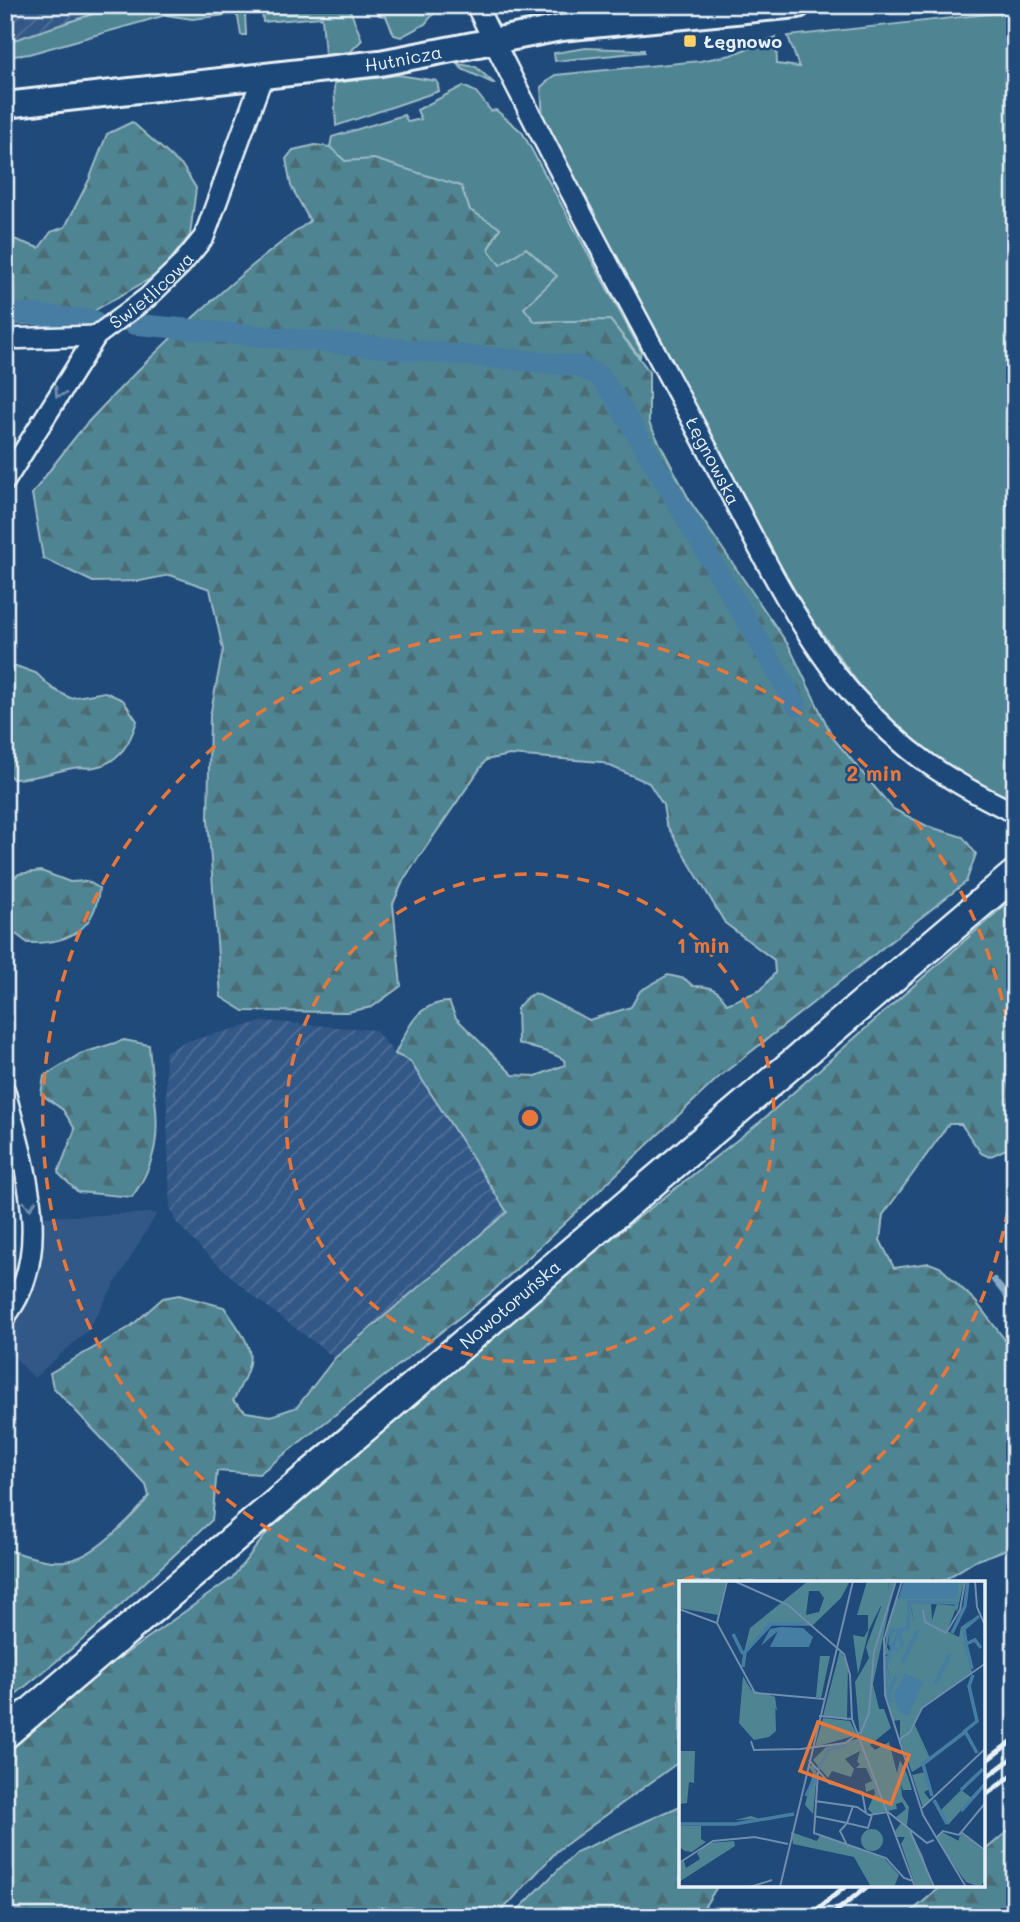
<svg xmlns="http://www.w3.org/2000/svg" width="1020" height="1922" font-family="Mali,sans-serif">
  <style>
    .built { fill: #335887 }
    .industrial { fill: url(#industrial-furrows) }
    .grass { fill: #4f8492; stroke: #9cbac5; stroke-width: 2 }
    .forest { fill: url(#forest-firs); stroke: #9cbac5; stroke-width: 2 }
    .lines { fill: none; stroke-linecap: round; stroke-linejoin: round }
    .stream { stroke: #87abc4; stroke-width: 6 }
    .canal { stroke: #467da2; stroke-width: 21 }
    .minor-casing { stroke: #e8f1f8; stroke-width: 24 }
    .tertiary-casing { stroke: #e8f1f8; stroke-width: 30 }
    .secondary-casing { stroke: #e8f1f8; stroke-width: 33 }
    .minor { stroke: #1f4a7a; stroke-width: 19 }
    .tertiary { stroke: #1f4a7a; stroke-width: 24 }
    .secondary { stroke: #1f4a7a; stroke-width: 28 }
    .rail { stroke: #e8f1f8; stroke-width: 5 }
    .oneway { stroke: #6f8dac }
    .ring { fill: none; stroke: #e8773b; stroke-width: 3.5; stroke-dasharray: 12 9 }
    .poi-dot { fill: #ffd166; stroke: #1f4a7a; stroke-width: 2.5 }
    .labels { text-anchor: middle; dominant-baseline: central; stroke-width: 5; stroke-linejoin: round; paint-order: stroke }
    .poi-label { font-size: 18px; font-weight: bold; fill: #e8f1f8; stroke: #1f4a7a; text-anchor: start }
    .street-label { font-size: 18px; fill: #e8f1f8; stroke: #1f4a7a }
    .inset-river { fill: none; stroke: #467da2; stroke-width: 3.5 }
    .inset-road { fill: none; stroke: #6f8dac; stroke-width: 2 }
    .view { fill: #e8773b; fill-opacity: 0.15; stroke: #e8773b; stroke-width: 3.5 }
    .inset-edge { fill: none; stroke: #e8f1f8; stroke-width: 3.5 }
    .centre { fill: #e8773b; stroke: #1f4a7a; stroke-width: 3.5 }
    .ring-label { font-size: 21px; text-anchor: middle; font-weight: bold; fill: #e8773b; stroke: #1f4a7a; stroke-width: 5; stroke-linejoin: round; paint-order: stroke }
  </style>
  <defs>
    <pattern id="industrial-furrows" width="10" height="10" patternUnits="userSpaceOnUse" patternTransform="scale(1.75)"><rect width="10" height="10" fill="#335887"/><path d="M-1 1l2-2M0 10L10 0M9 11l2-2" fill="none" stroke="#517099"/></pattern>
    <pattern id="forest-firs" width="22" height="20" patternUnits="userSpaceOnUse" patternTransform="scale(1.75)"><rect width="22" height="20" fill="#4f8492"/><path d="M5 1l3.5 6h-7zM16 11l3.5 6h-7z" fill="#4b6c75"/></pattern>
  </defs>
  <rect width="100%" height="100%" fill="#1f4a7a"/>
  <filter id="ink" filterUnits="userSpaceOnUse"><feTurbulence type="fractalNoise" baseFrequency=".0143" numOctaves="2"/><feDisplacementMap in="SourceGraphic" scale="14" xChannelSelector="R" yChannelSelector="G"/><feConvolveMatrix kernelMatrix="1 2 1 2 8 2 1 2 1" color-interpolation-filters="sRGB"/></filter>
  <g filter="url(#ink)">
    <!-- built -->
    <path class="built" d="M157 1213 87 1331 34 1378 5 1347V1317L40 1217Z"/>
    <!-- industrial -->
    <g class="industrial">
      <path d="M5 5H225L166 15 29 54 5 57Z"/>
      <path d="M265 1021 375 1030 395 1054 410 1061 507 1212 335 1358 253 1296 204 1252 175 1221 170 1207 165 1052 184 1042Z"/>
    </g>
    <!-- grass -->
    <g class="grass">
      <path d="M120 5H337L339 9 348 5 362 40 350 52 325 55 322 17 263 22 262 12 245 13 246 35H241L238 17 235 14 192 19 166 15 29 54 5 57V43Z"/>
      <path d="M376 5H434L436 11 425 24 401 37 394 35 386 16 379 15Z"/>
      <path d="M1015 11V804L967 780 918 746 865 693 809 615 749 516 543 119 541 87 555 75 700 61 731 55 776 37 777 64 799 67 788 36Z"/>
      <path d="M586 48 644 50V52L555 61 554 53Z"/>
      <path d="M458 64 476 67 495 84 462 69Z"/>
      <path d="M398 75 437 81 439 91 336 126 334 83Z"/>
      <path d="M463 86 476 92 491 111 496 110 522 132 641 351 640 357 610 320 535 322 523 308 556 276 500 265 488 249 500 228 374 160 345 161 330 147 332 137 404 115 408 122 421 119 417 110Z"/>
    </g>
    <!-- forest -->
    <g class="forest">
      <path d="M132 122 183 167 196 188 190 235 160 273 69 325 5 323V236L39 248 51 232 65 227 89 180 107 134Z"/>
      <path d="M315 145 330 147 345 161 374 159 461 186 470 210 500 228 488 249 500 265 526 248 557 276 524 308 535 322 610 320 649 371V423L690 501 789 646 833 738 893 809 927 826 963 837 976 854 966 882 719 1077 491 1293 259 1474 217 1471 212 1520 86 1637 5 1703V1549C53 1564 71 1571 111 1536 125 1523 138 1512 149 1496L146 1485 53 1387 50 1373 130 1327 163 1298 179 1295 224 1307C255 1352 258 1353 233 1401L246 1412 271 1416 297 1407 335 1358 507 1212 410 1061 395 1054C408 1028 416 1003 449 1002L456 1018 513 1075 536 1076 565 1065 564 1060C550 1050 535 1050 518 1043L517 1008 527 997 535 993 589 1020 631 1007 640 991 668 975 685 979 693 986C710 986 719 989 727 1004L761 990 775 973 774 960 725 923 666 824 663 805 649 783 601 762 510 755 486 760 404 879 393 904 401 986 372 1007 347 1012 244 1011 221 997 208 820 210 716 223 650 210 589 170 575 140 581 93 582 43 558 32 494C50 470 68 445 88 422 151 354 235 275 310 221L291 186 286 159 293 150Z"/>
      <path d="M16 666 36 673 53 689 70 698 105 692 123 700 137 721C130 743 120 762 95 767 88 769 80 766 73 768 52 772 35 779 13 779L5 771V670Z"/>
      <path d="M41 871 70 882 87 881 99 888C96 931 67 944 28 943L5 926V884L19 874Z"/>
      <path d="M1015 896V1145L989 1157 981 1153 961 1124H949L883 1215 880 1240 894 1268 929 1263 940 1267 976 1302 1015 1353V1546L975 1561 941 1582H680V1761L557 1851 496 1917H5V1755L108 1666 232 1578 287 1507 541 1294 760 1122Z"/>
      <path d="M124 1040 149 1045C153 1106 171 1143 132 1197L78 1192 58 1173 75 1129 63 1110 41 1094 44 1076 80 1054Z"/>
      <path d="M680 1806V1885H718L698 1917H511L576 1852Z"/>
      <path d="M1015 1825V1917H905L943 1885H983V1852Z"/>
    </g>
    <g class="lines">
      <!-- stream -->
      <path class="stream" d="M994 1280 1015 1306"/>
      <!-- canal -->
      <g class="canal">
        <path d="M5 312 93 320"/>
        <path d="M133 324 579 366 599 376 613 394 797 706"/>
      </g>
      <defs>
        <g id="minor">
          <path id="s1" d="M476 5C547 151 624 293 701 437 744 518 794 628 854 696 905 753 946 780 1015 813"/>
          <path d="M5 339 96 336"/>
          <path id="s2" d="M5 481 96 336 148 297 181 265 204 237 262 78"/>
          <path d="M5 1091C23 1162 56 1252 5 1317"/>
        </g>
        <g id="tertiary">
          <path id="s3" d="M5 105 380 63 561 28 798 5"/>
        </g>
        <g id="secondary">
          <path id="s4" d="M5 1734 1015 874"/>
        </g>
      </defs>
      <!-- minor casing -->
      <use href="#minor" class="minor-casing"/>
      <!-- tertiary casing -->
      <use href="#tertiary" class="tertiary-casing"/>
      <!-- secondary casing -->
      <use href="#secondary" class="secondary-casing"/>
      <!-- minor -->
      <use href="#minor" class="minor"/>
      <!-- tertiary -->
      <use href="#tertiary" class="tertiary"/>
      <!-- secondary -->
      <use href="#secondary" class="secondary"/>
      <!-- rail -->
      <g class="rail">
        <path d="M983 1763 1015 1739"/>
        <path d="M983 1780 1015 1756"/>
        <path d="M983 1797 1015 1773"/>
        <path d="M808 1917 847 1885"/>
        <path d="M829 1917 869 1885"/>
      </g>
    </g>
    <!-- one-way arrows -->
    <defs><path id="oneway-chevron" d="M-2-3.5L2.5 0L-2 3.5" fill="none" stroke-width="1.6" stroke-linecap="round" stroke-linejoin="round" transform="scale(1.75)"/></defs>
    <g class="oneway">
      <use href="#oneway-chevron" transform="translate(59 393) rotate(123)"/>
      <use href="#oneway-chevron" transform="translate(30 1205) rotate(84)"/>
    </g>
  </g>
  <!-- distance rings -->
  <g class="ring">
    <circle cx="530" cy="1118" r="244"/>
    <path d="M1014 1169A487 487 0 1 1 1014 1067"/>
  </g>
  <!-- markers -->
  <rect class="poi-dot" x="683" y="34" width="14" height="14" rx="3.5"/>
  <g class="labels">
    <!-- poi labels -->
    <g class="poi-label">
      <text x="704" y="41">Łęgnowo</text>
    </g>
    <!-- street labels -->
    <g class="street-label">
      <text stroke="none"><textPath href="#s3" startOffset="401">Hutnicza</textPath></text>
      <text stroke="none"><textPath href="#s2" startOffset="243">Świetlicowa</textPath></text>
      <text stroke="none"><textPath href="#s1" startOffset="514">Łęgnowska</textPath></text>
      <text stroke="none"><textPath href="#s4" startOffset="663">Nowotoruńska</textPath></text>
    </g>
  </g>
  <!-- overview -->
  <g transform="translate(679 1581)">
    <rect width="306" height="306" fill="#1f4a7a"/>
    <path d="M188 0H209L210 8 190 49 179 93 174 54 185 56 189 49V34H178ZM231 22H252L253 39 258 23 278 25 268 50 280 56 282 46 293 38 284 49 293 91 242 127 235 142 252 179 233 148 230 154 233 162 226 166 221 160V139L214 140 206 112 235 40ZM161 69 169 84 168 139 144 135ZM141 75H151L142 117 137 116ZM64 95 72 109 96 116 97 150 90 156 75 159 60 142ZM144 137 171 140 178 154 136 166ZM0 170H16L15 202 10 201 8 222 1 223ZM246 191 251 208 245 211 251 219 244 227 233 194ZM282 209 293 217 269 244 261 230ZM263 251 280 260 272 280 258 257Z" fill="#4f8492"/>
    <path d="M0 0H47L39 34 0 27ZM129 0H171L162 17 133 45 92 42 65 71 71 47ZM130 10H140L145 17 140 31 127 34ZM209 0H216L194 103 200 128H205L212 147 191 164 196 169 210 161 218 192 221 179 228 193 233 209H224L222 203 223 215 230 226 228 244 244 275 253 306H237L222 263 226 256H218L216 250 222 242 217 236 227 228 223 221 217 223 218 228 194 233 189 228 196 212 195 208 187 211 186 203 193 200 187 187H177L181 183 178 181 181 170 166 178 175 188 172 196 153 190 149 197 134 179 147 166 181 157 176 101 190 77 187 66 202 26 199 18 210 8ZM279 0H285L278 31 275 23 231 21 212 40 208 66 211 72 205 75 208 45 220 10 219 17 279 18ZM231 23 235 40 240 44 212 102 208 84ZM67 101 72 109 96 116 98 130 96 127 84 131 87 125 77 116 82 133 78 139 72 114 64 107ZM233 147 252 179 233 191 221 160 226 165 233 162 228 154ZM134 184 138 192 134 233 126 224 134 192 129 185ZM72 235 81 238 5 241 56 239ZM0 245H22V258L27 261 13 271 6 270 0 266ZM182 259a11 11 0 1 1 22 0a11 11 0 1 1-22 0ZM112 251 138 260 141 254 205 277 220 294 215 306H192L175 276 114 263ZM55 260 56 265 0 301V282L5 280 7 287 21 278 18 272 29 262Z" fill="#4f8492" fill-rule="evenodd"/>
    <path d="M216 21H231L232 43 208 84 212 102 206 112 204 70 206 76 211 72 210 40Z" fill="#4f8492"/>
    <path d="M282 252 306 270V300L300 306 287 301 272 280Z" fill="#4f8492"/>
    <path d="M225 0H279V18H219ZM102 46 124 47 134 56 130 66H91L99 50 82 65 91 48ZM226 92 244 101 229 135 219 130 215 114Z" fill="#467da2"/>
    <path class="inset-river" d="M273 52 286 25 289 0M54 53 64 73M287 61 285 48 300 35M219 70 211 63 212 50 220 49 223 66M211 73 220 49 229 47 230 21 279 22M223 82 239 49M64 86 66 71 92 43H126M293 88 287 63 296 59 302 67M294 94 290 105 298 140 286 150 298 172M256 103 271 73M207 108 206 84 211 74M211 122 210 111 217 95M139 189 150 168 168 164M282 209 304 188M127 215 138 192M253 215 244 183 286 151M255 219 268 243M282 230 307 202M0 243H56L115 233"/>
    <path class="inset-road" d="M55 0 109 24 165 73 171 94 173 138 236 306M223 0 205 58 206 114 244 234 287 306M296 0 298 26 307 47M0 28 38 42 76 112 145 118M244 29 246 41 267 52 281 29 286 0M38 42 48 0M140 135 173 138M221 158 231 151 243 127 307 82M72 160 75 169 122 168 166 162 182 151 190 132 195 71 217 0M130 179 150 202 183 211 187 232M139 191 135 252 207 277 225 297 234 300M136 220 178 226 190 234 209 231 248 262 255 259M243 227 307 167M135 235 168 242 174 225M231 250 255 306M282 251 307 270M257 257 264 250 280 254 307 221M169 266 161 250 168 242 189 247 193 234M0 282 34 260 76 256 109 263M71 306 93 299M101 306 174 0"/>
    <path class="view" d="M139 141 230 174 212 223 121 190Z"/>
    <rect width="306" height="306" class="inset-edge"/>
  </g>
  <circle cx="530" cy="1118" r="10" class="centre"/>
  <g class="ring-label">
    <text x="874" y="781">2 min</text>
    <text x="703" y="953">1 min</text>
  </g>
  <!-- margin -->
  <rect width="1020" height="1922" fill="none" stroke="#1f4a7a" stroke-width="28"/>
  <rect x="14" y="14" width="992" height="1894" fill="none" stroke="#e8f1f8" stroke-width="2.5" filter="url(#ink)"/>
</svg>
